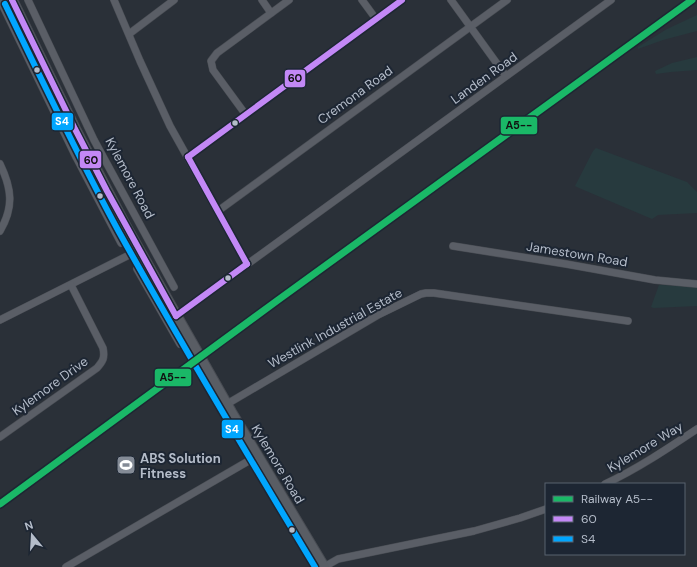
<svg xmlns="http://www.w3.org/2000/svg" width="697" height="567" font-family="'DM Sans',sans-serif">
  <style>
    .green { fill: #273a3e }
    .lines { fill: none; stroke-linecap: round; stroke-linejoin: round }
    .minor-casing { stroke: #484c53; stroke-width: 8 }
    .secondary-casing { stroke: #484c53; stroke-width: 12 }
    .minor { stroke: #5a5e66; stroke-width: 7 }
    .secondary { stroke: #595d64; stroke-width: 10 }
    .bus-1-casing { stroke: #1d2633; stroke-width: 9 }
    .bus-2-casing { stroke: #1d2633; stroke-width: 9 }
    .bus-1 { stroke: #c388f6; stroke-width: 6 }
    .bus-2 { stroke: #00a6ff; stroke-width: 6 }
    .rail-1-casing { stroke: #1d2633; stroke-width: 10 }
    .rail-1 { stroke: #1ab867; stroke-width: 7 }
    .bus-dot { fill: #b4bcc9; stroke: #1d2633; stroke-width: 1.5 }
    .labels { text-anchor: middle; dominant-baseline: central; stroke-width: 4; stroke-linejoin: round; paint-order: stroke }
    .street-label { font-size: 13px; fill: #b4bcc9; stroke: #1d2633 }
    .poi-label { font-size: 13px; font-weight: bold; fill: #b4bcc9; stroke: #1d2633; text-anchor: start }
    .line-badge { stroke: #1d2633; stroke-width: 1.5 }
    .badge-label { font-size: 11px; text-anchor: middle; font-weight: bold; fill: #fff }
    .pale-badge-label { font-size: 11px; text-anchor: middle; font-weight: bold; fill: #111 }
  </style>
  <rect width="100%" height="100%" fill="#2a3038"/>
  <!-- green -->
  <g class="green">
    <path d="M697 15V31L663 40 638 49V47L667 29Z"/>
    <path d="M697 57V70L671 72 656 74 655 71 672 63Z"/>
    <path d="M596 148 687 182 697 192V213L658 215 652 219 579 188 575 186 593 151Z"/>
    <path d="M659 285 697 286V306L654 308 651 307Z"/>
  </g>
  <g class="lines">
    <defs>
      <g id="minor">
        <path d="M0 0 76 157 121 243"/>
        <path d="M28 0 94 140 174 287"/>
        <path d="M114 0 140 61 170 126 247 264"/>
        <path d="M262 0 271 13"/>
        <path d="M362 0 376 19"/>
        <path d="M451 0 506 76"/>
        <path d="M129 34 174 0"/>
        <path d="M246 115 213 70 211 61 217 53 289 0"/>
        <path d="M188 157 402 0"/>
        <path d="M0 164C12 189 14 207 0 231"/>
        <path d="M218 211 507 0"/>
        <path d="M453 246 566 264 655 280 697 284"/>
        <path d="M137 269 180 344"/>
        <path d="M176 316 611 0"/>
        <path d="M0 320 139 250"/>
        <path d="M227 404 378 315 421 294 426 293H434L628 321"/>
        <path d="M0 437 97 368C103 361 105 358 103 348L71 285"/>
        <path d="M605 484C637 469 667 449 697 429"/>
        <path d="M66 567 257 456"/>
        <path d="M324 567 338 559 474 531 520 518 546 509"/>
      </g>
      <path id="secondary" d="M12 0 75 129 126 227 231 412 324 567"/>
    </defs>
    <!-- minor casing -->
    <use href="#minor" class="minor-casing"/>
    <!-- secondary casing -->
    <use href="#secondary" class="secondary-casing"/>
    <!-- minor -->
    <use href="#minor" class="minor"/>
    <!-- secondary -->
    <use href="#secondary" class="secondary"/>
    <defs>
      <g id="bus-1">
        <path d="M12 0 75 129 107 191 176 316"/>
        <path d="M188 157 402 0"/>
        <path d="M188 157 247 264"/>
        <path d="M176 316 247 264"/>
      </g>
      <path id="bus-2" d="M5 4C42 80 78 157 119 232 182 345 248 456 315 567"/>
    </defs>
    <!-- bus-1 casing -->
    <use href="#bus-1" class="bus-1-casing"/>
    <!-- bus-2 casing -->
    <use href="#bus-2" class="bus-2-casing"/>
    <!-- bus-1 -->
    <use href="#bus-1" class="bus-1"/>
    <!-- bus-2 -->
    <use href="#bus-2" class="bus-2"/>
    <defs>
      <path id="rail-1" d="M0 504 278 300 692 0"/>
    </defs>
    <!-- rail-1 casing -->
    <use href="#rail-1" class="rail-1-casing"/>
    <!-- rail-1 -->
    <use href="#rail-1" class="rail-1"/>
  </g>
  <!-- icons -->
  <defs>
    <symbol id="stadium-square" viewBox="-11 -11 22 22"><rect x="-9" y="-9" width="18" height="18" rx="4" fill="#848b96" stroke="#1d2633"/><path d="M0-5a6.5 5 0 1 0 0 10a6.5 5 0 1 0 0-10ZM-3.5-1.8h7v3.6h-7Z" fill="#fff"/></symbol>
  </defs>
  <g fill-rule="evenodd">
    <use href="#stadium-square" x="115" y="454" width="22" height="22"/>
  </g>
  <!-- markers -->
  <g class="bus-dot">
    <circle cx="37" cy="70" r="3.5"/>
    <circle cx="235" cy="123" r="3.5"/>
    <circle cx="100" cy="196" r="3.5"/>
    <circle cx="228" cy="278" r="3.5"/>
    <circle cx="292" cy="530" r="3.5"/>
  </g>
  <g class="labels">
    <!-- street labels -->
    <g class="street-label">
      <text transform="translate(484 78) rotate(-36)">Landen Road</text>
      <text transform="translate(355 95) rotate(-36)">Cremona Road</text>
      <text transform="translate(130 178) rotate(62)">Kylemore Road</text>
      <text transform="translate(577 254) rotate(9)">Jamestown Road</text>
      <text transform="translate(335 328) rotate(-29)">Westlink Industrial Estate</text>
      <text transform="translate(50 386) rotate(-36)">Kylemore Drive</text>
      <text transform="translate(645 447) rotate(-31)">Kylemore Way</text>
      <text transform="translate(278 464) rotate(59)">Kylemore Road</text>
    </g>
    <!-- poi labels -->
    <g class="poi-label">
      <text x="140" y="458">ABS Solution<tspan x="140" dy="15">Fitness</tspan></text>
    </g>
  </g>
  <g class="line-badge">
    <rect x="284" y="69" width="22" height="19" rx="4" fill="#c388f6"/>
    <rect x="51" y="112" width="23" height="19" rx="4" fill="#00a6ff"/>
    <rect x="500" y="116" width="38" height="19" rx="4" fill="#1ab867"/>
    <rect x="79" y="150" width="23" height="19" rx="4" fill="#c388f6"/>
    <rect x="154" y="368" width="38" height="19" rx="4" fill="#1ab867"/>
    <rect x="221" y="419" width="23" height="20" rx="4" fill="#00a6ff"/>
  </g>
  <g class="badge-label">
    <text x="62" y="125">S4</text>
    <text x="232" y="433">S4</text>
  </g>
  <g class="pale-badge-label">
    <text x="295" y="82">60</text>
    <text x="519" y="129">A5--</text>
    <text x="91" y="164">60</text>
    <text x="173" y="381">A5--</text>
  </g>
  <!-- legend -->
  <rect x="545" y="483" width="140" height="72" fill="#1d2633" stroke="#59626f"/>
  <rect x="553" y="496" width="20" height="6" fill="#1ab867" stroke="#59626f"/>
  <text x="581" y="503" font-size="12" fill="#b4bcc9">Railway A5--</text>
  <rect x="553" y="516" width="20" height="6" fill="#c388f6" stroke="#59626f"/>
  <text x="581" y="523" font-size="12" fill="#b4bcc9">60</text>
  <rect x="553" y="536" width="20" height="6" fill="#00a6ff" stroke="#59626f"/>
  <text x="581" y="543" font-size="12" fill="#b4bcc9">S4</text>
  <!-- north arrow -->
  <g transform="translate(32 535) rotate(342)" stroke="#1d2633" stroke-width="3" paint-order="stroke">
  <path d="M0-3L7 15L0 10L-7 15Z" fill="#b4bcc9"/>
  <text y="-6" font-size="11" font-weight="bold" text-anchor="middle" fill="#b4bcc9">N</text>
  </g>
</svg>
